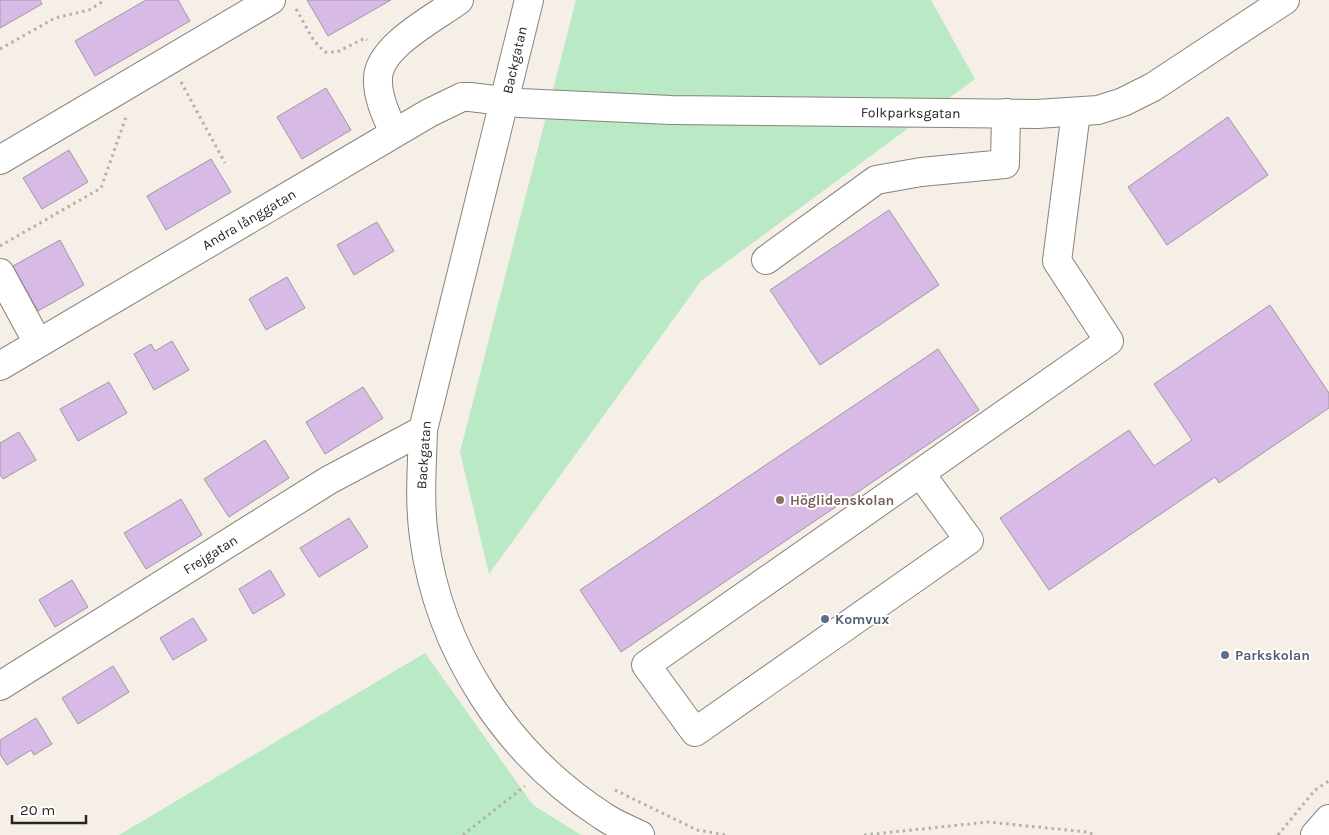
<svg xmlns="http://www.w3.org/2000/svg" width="1329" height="835" font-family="Karla,sans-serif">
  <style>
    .green { fill: #bae9c5 }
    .building { fill: #d8bae6; stroke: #9f99a1 }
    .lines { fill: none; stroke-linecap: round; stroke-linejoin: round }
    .minor-casing { stroke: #88837b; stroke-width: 30 }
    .path { stroke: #b4afa9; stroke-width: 3; stroke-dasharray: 2.5 4; stroke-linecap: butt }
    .minor { stroke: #fff; stroke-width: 28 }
    .education-dot { fill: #8d6e63; stroke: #fff; stroke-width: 2 }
    .service-dot { fill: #5c6f8a; stroke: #fff; stroke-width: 2 }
    .labels { text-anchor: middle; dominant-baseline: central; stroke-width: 4; stroke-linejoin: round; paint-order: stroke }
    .street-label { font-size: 14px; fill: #282623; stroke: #fff }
    .education-label { font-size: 14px; font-weight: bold; fill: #785e54; stroke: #fff; text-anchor: start }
    .service-label { font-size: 14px; font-weight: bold; fill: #4e5e75; stroke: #fff; text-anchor: start }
  </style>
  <rect width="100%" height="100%" fill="#f5efe7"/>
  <!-- green -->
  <g class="green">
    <path d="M576 0H931L975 79 701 281 489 574 460 452Z"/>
    <path d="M425 653 533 805 581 835H119Z"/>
  </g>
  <!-- building -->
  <g class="building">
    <path d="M0 0H40L42 4 0 28Z"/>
    <path d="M146 0H178L190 21 95 76 75 41Z"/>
    <path d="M307 0H391L328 36Z"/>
    <path d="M326 88 351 130 302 159 277 117Z"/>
    <path d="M1228 117 1268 175 1167 245 1128 187Z"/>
    <path d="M69 150 88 182 42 209 23 178Z"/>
    <path d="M211 159 231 192 166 230 147 196Z"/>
    <path d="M889 210 939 285 820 365 770 290Z"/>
    <path d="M377 222 394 251 354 275 337 245Z"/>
    <path d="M60 240 84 285 38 311 13 266Z"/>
    <path d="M287 277 305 308 266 330 249 299Z"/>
    <path d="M1270 305 1329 393V408L1219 483 1215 477 1049 590 1000 518 1129 430 1154 466 1192 440 1154 384Z"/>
    <path d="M172 341 189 370 154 390 134 354 151 344 155 351Z"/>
    <path d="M938 349 979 410 621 652 580 590Z"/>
    <path d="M109 382 127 413 78 441 60 409Z"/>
    <path d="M363 387 383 418 325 454 306 422Z"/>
    <path d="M19 432 36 460 3 479 0 475V443Z"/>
    <path d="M265 440 289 478 229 517 204 479Z"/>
    <path d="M181 499 202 535 146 569 124 533Z"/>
    <path d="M349 518 368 547 319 577 300 548Z"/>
    <path d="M270 570 285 595 253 614 239 589Z"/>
    <path d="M72 580 88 607 55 627 39 600Z"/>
    <path d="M193 618 207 640 173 660 160 638Z"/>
    <path d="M113 666 129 692 78 724 62 698Z"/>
    <path d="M36 718 52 744 34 755 31 750 7 765 0 754V740Z"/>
  </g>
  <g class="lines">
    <defs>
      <g id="minor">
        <path d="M529 0 423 430C422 466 419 502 424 537 439 651 507 754 603 816 614 824 628 829 640 835"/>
        <path d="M394 133C387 117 377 97 378 78 379 46 435 18 459 0"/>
        <path d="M0 160 271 0"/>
        <path d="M766 260 876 180 921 172 1005 164 1006 113"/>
        <path d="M0 273 38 343"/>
        <path id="s1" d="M0 366 429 113 462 97H470L520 103 671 110 1037 114 1098 110 1123 102 1153 87 1285 0"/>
        <path d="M920 473 969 540 695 732 646 665 1109 341 1057 261 1076 112"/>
        <path id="s2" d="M0 686 329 480 423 430"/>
        <path d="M1315 835 1329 819"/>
      </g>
    </defs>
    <!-- minor casing -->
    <use href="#minor" class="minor-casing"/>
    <!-- path -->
    <g class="path">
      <path d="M296 9 314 41 325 52H337L365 38 367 40"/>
      <path d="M0 49 55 18 89 10 105 0"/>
      <path d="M181 82 225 163"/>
      <path d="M0 246 101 188 126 117"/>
      <path d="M615 790 697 830 727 835"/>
      <path d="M463 835 525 786"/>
      <path d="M864 835 988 822 1087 832 1095 835"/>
      <path d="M1278 835 1315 790 1329 781"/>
    </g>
    <!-- minor -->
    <use href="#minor" class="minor"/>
  </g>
  <!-- markers -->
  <circle class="education-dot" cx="780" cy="500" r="5"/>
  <g class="service-dot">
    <circle cx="825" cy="619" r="5"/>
    <circle cx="1225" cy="655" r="5"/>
  </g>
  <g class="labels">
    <!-- street labels -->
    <g class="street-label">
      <text transform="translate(515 60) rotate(-77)">Backgatan</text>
      <text stroke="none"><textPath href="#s1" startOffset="984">Folkparksgatan</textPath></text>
      <text stroke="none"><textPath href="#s1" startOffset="289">Andra långgatan</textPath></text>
      <text transform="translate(424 455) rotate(-86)">Backgatan</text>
      <text stroke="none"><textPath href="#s2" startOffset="248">Frejgatan</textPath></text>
    </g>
    <!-- education labels -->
    <g class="education-label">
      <text x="790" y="500">Höglidenskolan</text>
    </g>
    <!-- service labels -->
    <g class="service-label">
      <text x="835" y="619">Komvux</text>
      <text x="1235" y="655">Parkskolan</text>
    </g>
  </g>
  <!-- scale -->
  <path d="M12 815v8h74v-8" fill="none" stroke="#282623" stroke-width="2.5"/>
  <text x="20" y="815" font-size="15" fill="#282623" stroke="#ffffff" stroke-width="4" paint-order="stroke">20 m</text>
</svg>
